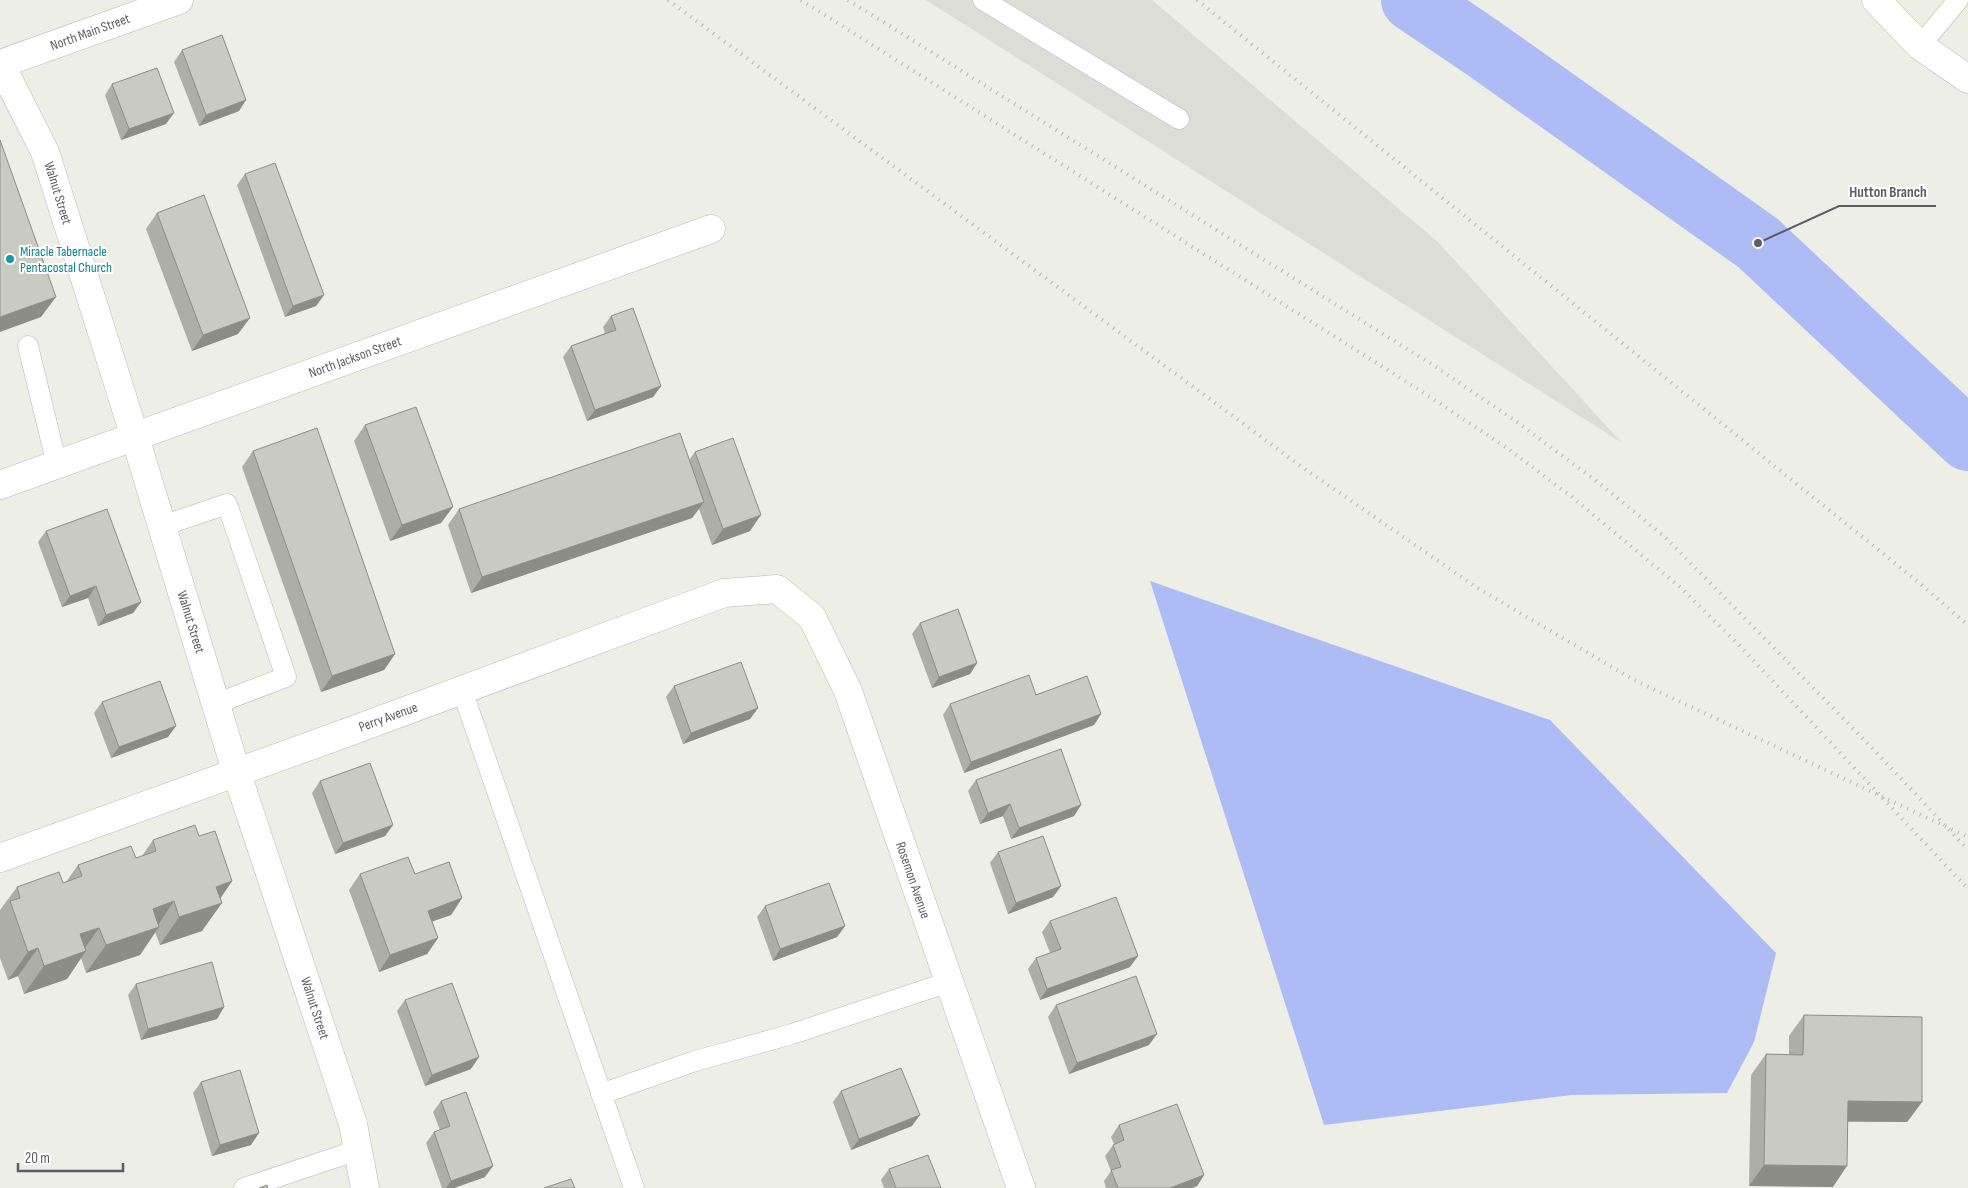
<svg xmlns="http://www.w3.org/2000/svg" width="1968" height="1188" font-family="'Sofia Sans Condensed',sans-serif">
  <style>
    .industrial { fill: #ddddd8 }
    .water { fill: #aebcf6 }
    .lines { fill: none; stroke-linecap: round; stroke-linejoin: round }
    .river { stroke: #aebcf6; stroke-width: 62 }
    .lane-casing { stroke: #b8b8be; stroke-width: 21 }
    .street-casing { stroke: #b8b8be; stroke-width: 29 }
    .lane { stroke: #fff; stroke-width: 20 }
    .street { stroke: #fff; stroke-width: 28 }
    .rail { stroke: #b5b5b6; stroke-width: 4; stroke-dasharray: 1 6; stroke-linecap: butt }
    .wall { fill: #adaea7 }
    .shaded-wall { fill: #8d8d88 }
    .building { fill: #c9cac2; stroke: #8d8d88 }
    .culture-dot { fill: #0f9aa8; stroke: #fff; stroke-width: 2 }
    .labels { text-anchor: middle; dominant-baseline: central; stroke-width: 4; stroke-linejoin: round; paint-order: stroke }
    .street-label { font-size: 14px; fill: #5d5e64; stroke: #fff }
    .culture-label { font-size: 14px; fill: #0d838f; stroke: #fff; text-anchor: start }
    .leader { fill: none; stroke: #5d5e64; stroke-width: 2 }
    .callout-dot { fill: #5d5e64; stroke: #fff; stroke-width: 2 }
    .callout-label { font-size: 15px; text-anchor: middle; font-weight: bold; fill: #5d5e64; stroke: #fff; stroke-width: 4; stroke-linejoin: round; paint-order: stroke }
  </style>
  <rect width="100%" height="100%" fill="#edeee6"/>
  <!-- industrial -->
  <path class="industrial" d="M926 0H1152L1438 242 1622 443Z"/>
  <!-- water -->
  <path class="water" d="M1150 581 1550 720 1776 953 1754 1042 1727 1093 1572 1095 1324 1125Z"/>
  <g class="lines">
    <!-- river -->
    <path class="river" d="M1412 0 1483 48 1758 243 1968 440"/>
    <defs>
      <g id="lane">
        <path d="M983 0 1179 119"/>
        <path d="M1920 46 1958 0"/>
        <path d="M28 346 57 465"/>
        <path d="M162 526 227 504 286 677 215 704"/>
        <path d="M462 690 634 1188"/>
        <path d="M601 1094 695 1061 792 1034 949 982"/>
        <path d="M244 1188 358 1150"/>
      </g>
      <g id="street">
        <path d="M1876 0 1920 46 1968 79"/>
        <path d="M0 63 45 152 135 437 236 771 353 1124 365 1188"/>
        <path d="M0 64 179 0"/>
        <path d="M0 485 711 229"/>
        <path d="M0 858 343 734 724 593 777 589 812 617 848 691 1021 1188"/>
      </g>
    </defs>
    <!-- lane casing -->
    <use href="#lane" class="lane-casing"/>
    <!-- street casing -->
    <use href="#street" class="street-casing"/>
    <!-- lane -->
    <use href="#lane" class="lane"/>
    <!-- street -->
    <use href="#street" class="street"/>
    <!-- rail -->
    <g class="rail">
      <path d="M668 0 1302 467 1476 587 1634 680 1968 837"/>
      <path d="M801 0 1421 391 1507 448 1572 497 1681 588 1737 643 1968 889"/>
      <path d="M848 0 1436 367 1517 422 1599 483 1666 538 1879 755 1968 850"/>
      <path d="M1197 0 1917 581 1968 625"/>
    </g>
  </g>
  <!-- wall -->
  <g class="wall">
    <path d="M182 50 239 111 199 126 174 62Z"/>
    <path d="M112 84 166 124 121 140 105 95Z"/>
    <path d="M245 174 324 295 316 306 285 317 237 185Z"/>
    <path d="M157 213 238 334 192 351 146 229Z"/>
    <path d="M611 316 661 386 653 397 587 421 563 357 571 346 605 333 603 327Z"/>
    <path d="M365 425 441 523 390 541 354 441Z"/>
    <path d="M253 451 395 654 384 670 321 692 242 467Z"/>
    <path d="M695 452 750 531 712 545 699 509 692 518 471 593 448 525 459 509 689 460Z"/>
    <path d="M46 531 141 602 133 613 98 626 88 598 62 607 38 542Z"/>
    <path d="M920 623 977 663 970 674 932 688 912 634Z"/>
    <path d="M674 686 758 708 750 719 683 744 666 697Z"/>
    <path d="M1036 695 1101 714 1094 725 964 773 943 715 950 704Z"/>
    <path d="M102 702 168 737 111 758 94 713Z"/>
    <path d="M976 780 1081 805 1074 816 1011 839 1003 816 980 824 968 791Z"/>
    <path d="M320 781 393 825 385 836 335 854 312 793Z"/>
    <path d="M199 836 232 881 220 898 202 931 160 945 155 932 140 955 86 973 81 958 67 979 24 994 18 976 8 980 0 958V910L17 887 63 883 66 882 78 865 136 858 142 856 153 840Z"/>
    <path d="M998 852 1061 886 1053 897 1008 914 990 863Z"/>
    <path d="M360 874H415L462 898 451 915 432 921 438 938 427 954 379 972 349 890Z"/>
    <path d="M765 906 845 926 837 937 773 961 757 917Z"/>
    <path d="M1050 921 1130 967 1040 1000 1028 969 1036 958 1050 953 1042 932Z"/>
    <path d="M136 984 224 1007 217 1019 141 1040 128 995Z"/>
    <path d="M405 1000 471 1069 425 1086 397 1011Z"/>
    <path d="M1056 1005 1149 1045 1069 1074 1048 1017Z"/>
    <path d="M1804 1015 1922 1102 1907 1122H1848L1833 1187 1749 1186 1751 1075 1766 1054 1789 1055V1036Z"/>
    <path d="M201 1082 251 1145 212 1156 193 1093Z"/>
    <path d="M841 1091 912 1126 851 1150 833 1102Z"/>
    <path d="M441 1101 485 1177 454 1188H442L426 1143 434 1132 440 1130 433 1112Z"/>
    <path d="M1119 1125 1204 1175 1197 1186 1192 1188H1106L1104 1181 1111 1171 1105 1156 1114 1144 1111 1137Z"/>
    <path d="M889 1169 941 1188H884L881 1180Z"/>
  </g>
  <!-- shaded-wall -->
  <g class="shaded-wall">
    <path d="M246 100 239 111 199 126 206 115Z"/>
    <path d="M174 113 166 124 121 140 129 129Z"/>
    <path d="M324 295 316 306 285 317 293 306Z"/>
    <path d="M56 297 41 317 0 332V317Z"/>
    <path d="M250 318 238 334 192 351 203 335Z"/>
    <path d="M661 386 653 397 587 421 595 410Z"/>
    <path d="M704 502 692 518 471 593 482 577Z"/>
    <path d="M453 507 441 523 390 541 402 525Z"/>
    <path d="M761 515 750 531 712 545 723 529Z"/>
    <path d="M96 586 88 598 62 607 70 596Z"/>
    <path d="M141 602 133 613 98 626 106 615Z"/>
    <path d="M395 654 384 670 321 692 332 676Z"/>
    <path d="M977 663 970 674 932 688 939 677Z"/>
    <path d="M758 708 750 719 683 744 691 733Z"/>
    <path d="M1101 714 1094 725 964 773 971 762Z"/>
    <path d="M176 726 168 737 111 758 119 747Z"/>
    <path d="M1010 804 1003 816 980 824 988 813Z"/>
    <path d="M1081 805 1074 816 1011 839 1019 828Z"/>
    <path d="M393 825 385 836 335 854 343 843Z"/>
    <path d="M232 881 216 905 222 903 202 931 160 945 179 917 216 887Z"/>
    <path d="M1061 886 1053 897 1008 914 1016 903Z"/>
    <path d="M462 898 451 915 417 927 428 911Z"/>
    <path d="M174 901 156 928 159 927 140 955 86 973 106 945 153 909Z"/>
    <path d="M845 926 837 937 773 961 780 949Z"/>
    <path d="M99 928 82 952 86 951 67 979 24 994 44 966 80 934Z"/>
    <path d="M438 938 427 954 379 972 390 955Z"/>
    <path d="M38 948 18 976 8 980 28 952Z"/>
    <path d="M1138 956 1130 967 1040 1000 1047 989Z"/>
    <path d="M224 1007 217 1019 141 1040 148 1029Z"/>
    <path d="M1157 1034 1149 1045 1069 1074 1077 1063Z"/>
    <path d="M479 1057 471 1069 425 1086 432 1075Z"/>
    <path d="M1848 1101 1922 1102 1907 1122 1833 1121Z"/>
    <path d="M920 1115 912 1126 851 1150 859 1139Z"/>
    <path d="M259 1133 251 1145 212 1156 220 1145Z"/>
    <path d="M1764 1165 1847 1166 1833 1187 1749 1186Z"/>
    <path d="M493 1166 485 1177 454 1188H446L451 1181Z"/>
    <path d="M1204 1175 1197 1186 1192 1188H1170Z"/>
  </g>
  <!-- building -->
  <g class="building">
    <path d="M222 35 246 100 206 115 182 50Z"/>
    <path d="M157 68 174 113 129 129 112 84Z"/>
    <path d="M0 140 56 297 0 317Z"/>
    <path d="M275 163 324 295 293 306 245 174Z"/>
    <path d="M204 195 250 318 203 335 157 213Z"/>
    <path d="M633 308 661 386 595 410 571 346 616 330 611 316Z"/>
    <path d="M416 407 453 507 402 525 365 425Z"/>
    <path d="M317 428 395 654 332 676 253 451Z"/>
    <path d="M680 433 704 502 482 577 459 509Z"/>
    <path d="M733 438 761 515 723 529 695 452Z"/>
    <path d="M107 509 141 602 106 615 96 586 70 596 46 531Z"/>
    <path d="M958 609 977 663 939 677 920 623Z"/>
    <path d="M741 662 758 708 691 733 674 686Z"/>
    <path d="M1029 675 1036 695 1087 676 1101 714 971 762 950 704Z"/>
    <path d="M160 681 176 726 119 747 102 702Z"/>
    <path d="M1061 749 1081 805 1019 828 1010 804 988 813 976 780Z"/>
    <path d="M370 763 393 825 343 843 320 781Z"/>
    <path d="M195 825 199 836 215 831 232 881 216 887 222 903 179 917 174 901 153 909 159 927 106 945 99 928 80 934 86 951 44 966 38 948 28 952 10 901 20 898 17 887 59 872 63 883 82 876 78 865 131 846 136 858 156 851 153 840Z"/>
    <path d="M1043 836 1061 886 1016 903 998 852Z"/>
    <path d="M408 857 415 874 449 862 462 898 428 911 438 938 390 955 360 874Z"/>
    <path d="M829 883 845 926 780 949 765 906Z"/>
    <path d="M1116 897 1138 956 1047 989 1036 958 1061 949 1050 921Z"/>
    <path d="M212 962 224 1007 148 1029 136 984Z"/>
    <path d="M1136 976 1157 1034 1077 1063 1056 1005Z"/>
    <path d="M452 983 479 1057 432 1075 405 1000Z"/>
    <path d="M1804 1015 1922 1017V1102L1848 1101 1847 1166 1764 1165 1766 1054 1803 1055Z"/>
    <path d="M901 1068 920 1115 859 1139 841 1091Z"/>
    <path d="M240 1070 259 1133 220 1145 201 1082Z"/>
    <path d="M466 1092 493 1166 451 1181 434 1132 450 1126 441 1101Z"/>
    <path d="M1177 1104 1204 1175 1170 1188H1118L1111 1170 1121 1167 1113 1145 1124 1140 1119 1125Z"/>
    <path d="M928 1155 941 1188H896L889 1169Z"/>
    <path d="M571 1179 575 1188H544Z"/>
    <path d="M267 1185 268 1188H259Z"/>
  </g>
  <!-- markers -->
  <circle class="culture-dot" cx="10" cy="259" r="5"/>
  <g class="labels">
    <!-- street labels -->
    <g class="street-label">
      <text transform="translate(90 32) rotate(-20)">North Main Street</text>
      <text transform="translate(58 193) rotate(73)">Walnut Street</text>
      <text transform="translate(355 357) rotate(-20)">North Jackson Street</text>
      <text transform="translate(191 622) rotate(73)">Walnut Street</text>
      <text transform="translate(388 717) rotate(-20)">Perry Avenue</text>
      <text transform="translate(913 880) rotate(71)">Rosemon Avenue</text>
      <text transform="translate(315 1008) rotate(72)">Walnut Street</text>
    </g>
    <!-- culture labels -->
    <g class="culture-label">
      <text x="20" y="251">Miracle Tabernacle<tspan x="20" dy="16">Pentacostal Church</tspan></text>
    </g>
  </g>
  <!-- callouts -->
  <path class="leader" d="M1758 243L1839 206H1936"/>
  <circle class="callout-dot" cx="1758" cy="243" r="5"/>
  <g class="callout-label">
    <text x="1888" y="197">Hutton Branch</text>
  </g>
  <!-- scale -->
  <path d="M18 1163v8h105v-8" fill="none" stroke="#5d5e64" stroke-width="2.5"/>
  <text x="25" y="1163" font-size="15" fill="#5d5e64" stroke="#ffffff" stroke-width="4" paint-order="stroke">20 m</text>
</svg>
